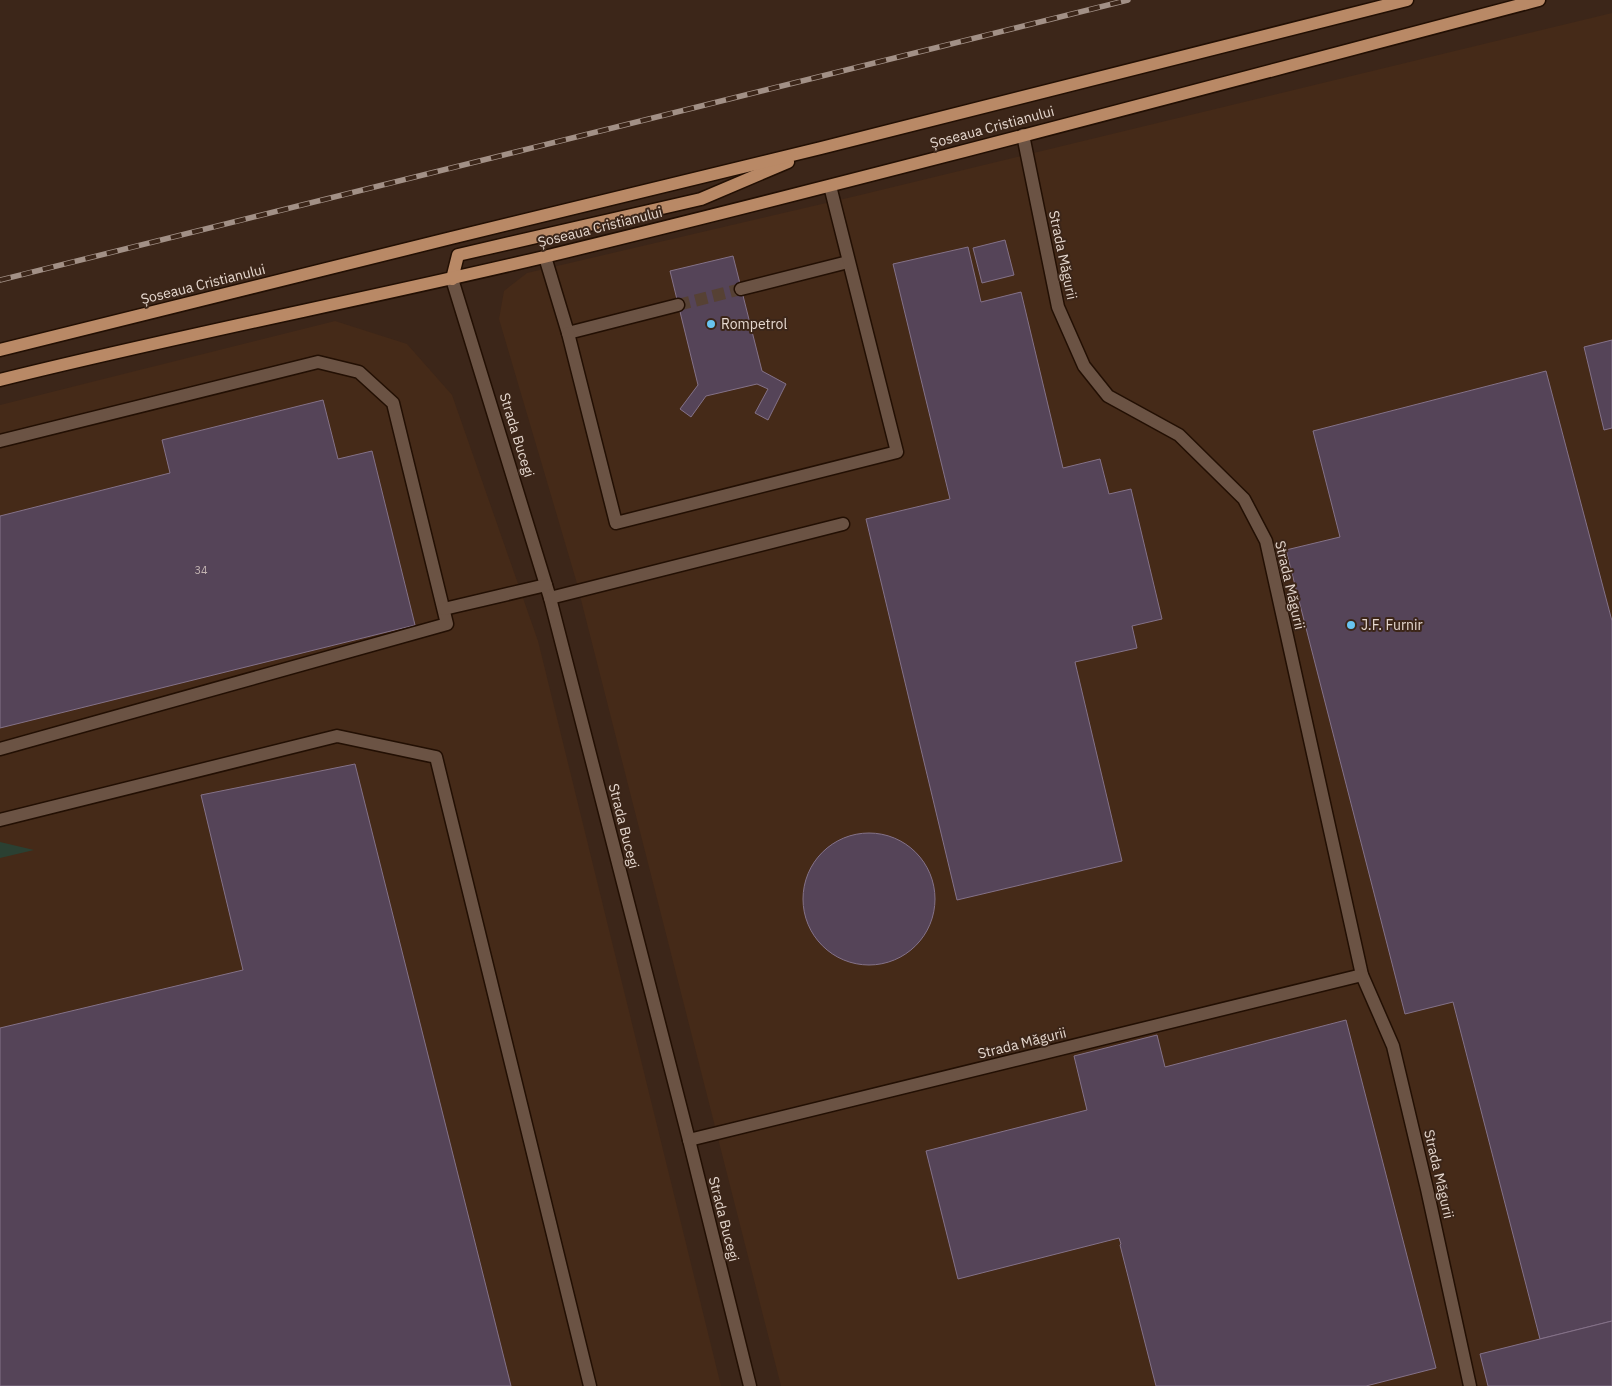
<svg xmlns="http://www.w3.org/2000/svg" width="1612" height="1386" font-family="'IBM Plex Sans',sans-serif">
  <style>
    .built { fill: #452a18 }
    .green { fill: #2b4032 }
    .building { fill: #554458; stroke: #847288 }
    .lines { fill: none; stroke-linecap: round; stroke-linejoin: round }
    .minor-tunnel { stroke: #564134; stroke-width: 12; stroke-dasharray: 12 6; stroke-linecap: butt }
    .minor-casing { stroke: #220f03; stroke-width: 15 }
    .major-casing { stroke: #220f03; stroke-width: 15 }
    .minor { stroke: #6b5344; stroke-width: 12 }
    .major { stroke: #b98966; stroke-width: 12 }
    .rail-casing { stroke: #a29086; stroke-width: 5.5 }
    .rail { stroke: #3c2619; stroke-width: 4; stroke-dasharray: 11; stroke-linecap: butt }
    .poi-dot { fill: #68c4f0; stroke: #3c2619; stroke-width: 2 }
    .labels { text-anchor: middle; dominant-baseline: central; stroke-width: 4; stroke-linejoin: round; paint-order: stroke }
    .number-label { font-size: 11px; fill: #c2b3b1 }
    .street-label { font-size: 14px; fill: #e6d8cf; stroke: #3c2619 }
    .poi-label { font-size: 14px; fill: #e6d8cf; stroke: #3c2619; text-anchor: start }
  </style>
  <rect width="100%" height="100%" fill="#3c2619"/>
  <!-- built -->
  <g class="built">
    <path d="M1612 13V1386H781L576 580 499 319 504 291 527 273 852 197Z"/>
    <path d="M335 321 407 344 452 395 538 641 721 1386H0V405Z"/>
  </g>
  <!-- green -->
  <path class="green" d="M0 842 34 850 0 858Z"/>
  <!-- building -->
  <g class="building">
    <path d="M1005 240 1014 275 982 283 973 248Z"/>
    <path d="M968 247 981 302 1021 292 1063 468 1100 459 1109 494 1131 489 1162 619 1132 626 1137 648 1075 662 1122 861 957 900 866 519 950 499 893 264Z"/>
    <path d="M733 256 762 371 786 384 768 420 755 413 768 389 757 384 706 396 691 417 680 409 698 385 670 271Z"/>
    <path d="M1612 340V428L1604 430 1584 347Z"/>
    <path d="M1546 371 1612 621V1321L1540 1339 1453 1002 1405 1014 1286 550 1340 537 1313 431Z"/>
    <path d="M323 400 338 459 372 451 415 625 0 728V516L170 473 162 440Z"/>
    <path d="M355 764 511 1386H0V1028L243 970 201 795Z"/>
    <circle cx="869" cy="899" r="66"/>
    <path d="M1346 1020 1436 1368 1366 1386H1156L1120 1245 1121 1244 1119 1238 958 1279 926 1151 1087 1110 1074 1056 1157 1035 1165 1067Z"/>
    <path d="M1612 1321V1386H1488L1480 1354Z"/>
  </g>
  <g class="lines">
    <!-- minor-tunnel -->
    <path class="minor-tunnel" d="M678 305 741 289"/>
    <defs>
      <g id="minor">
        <path d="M1023 135 1058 307 1084 366 1108 396 1179 435 1244 499 1266 541 1362 975 1393 1046 1427 1189 1470 1386"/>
        <path d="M545 257 568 333 678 305"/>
        <path d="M452 279 550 598 689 1140 750 1386"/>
        <path d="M741 289 848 262"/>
        <path d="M568 333 616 523 897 452 830 186"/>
        <path d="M0 441 318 362 359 372 393 403 447 624 0 749"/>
        <path d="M550 598 843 524"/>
        <path d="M444 609 546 585"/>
        <path d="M0 820 337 736 436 757 590 1386"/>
        <path d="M689 1140 1362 975"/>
      </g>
      <g id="major">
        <path d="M452 279 458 255 701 199 788 162"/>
        <path d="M0 350 451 238 821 148 1407 0"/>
        <path d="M0 380C180 335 363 300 544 257 877 176 1208 87 1539 0"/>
      </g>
    </defs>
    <!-- minor casing -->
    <use href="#minor" class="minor-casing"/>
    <!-- major casing -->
    <use href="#major" class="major-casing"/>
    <!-- minor -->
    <use href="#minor" class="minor"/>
    <!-- major -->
    <use href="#major" class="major"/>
    <defs>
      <path id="rail" d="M0 280 1128 0"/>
    </defs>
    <!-- rail casing -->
    <use href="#rail" class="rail-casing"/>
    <!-- rail -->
    <use href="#rail" class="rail"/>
  </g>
  <!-- markers -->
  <g class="poi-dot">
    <circle cx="711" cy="324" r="5"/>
    <circle cx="1351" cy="625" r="5"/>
  </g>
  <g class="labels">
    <!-- number labels -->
    <g class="number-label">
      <text x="201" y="570">34</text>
    </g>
    <!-- street labels -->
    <g class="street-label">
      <text transform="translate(992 127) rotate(-15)">Șoseaua Cristianului</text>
      <text transform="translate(600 227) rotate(-14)">Șoseaua Cristianului</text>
      <text transform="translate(1063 255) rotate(78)">Strada Măgurii</text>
      <text transform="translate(203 284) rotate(-14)">Șoseaua Cristianului</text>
      <text transform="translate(517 435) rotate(73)">Strada Bucegi</text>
      <text transform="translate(1290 585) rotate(77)">Strada Măgurii</text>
      <text transform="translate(624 826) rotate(76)">Strada Bucegi</text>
      <text transform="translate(1022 1043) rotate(-14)">Strada Măgurii</text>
      <text transform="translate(1439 1174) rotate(77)">Strada Măgurii</text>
      <text transform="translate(724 1219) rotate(76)">Strada Bucegi</text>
    </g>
    <!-- poi labels -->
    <g class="poi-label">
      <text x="721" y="324">Rompetrol</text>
      <text x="1361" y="625">J.F. Furnir</text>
    </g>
  </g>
</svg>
